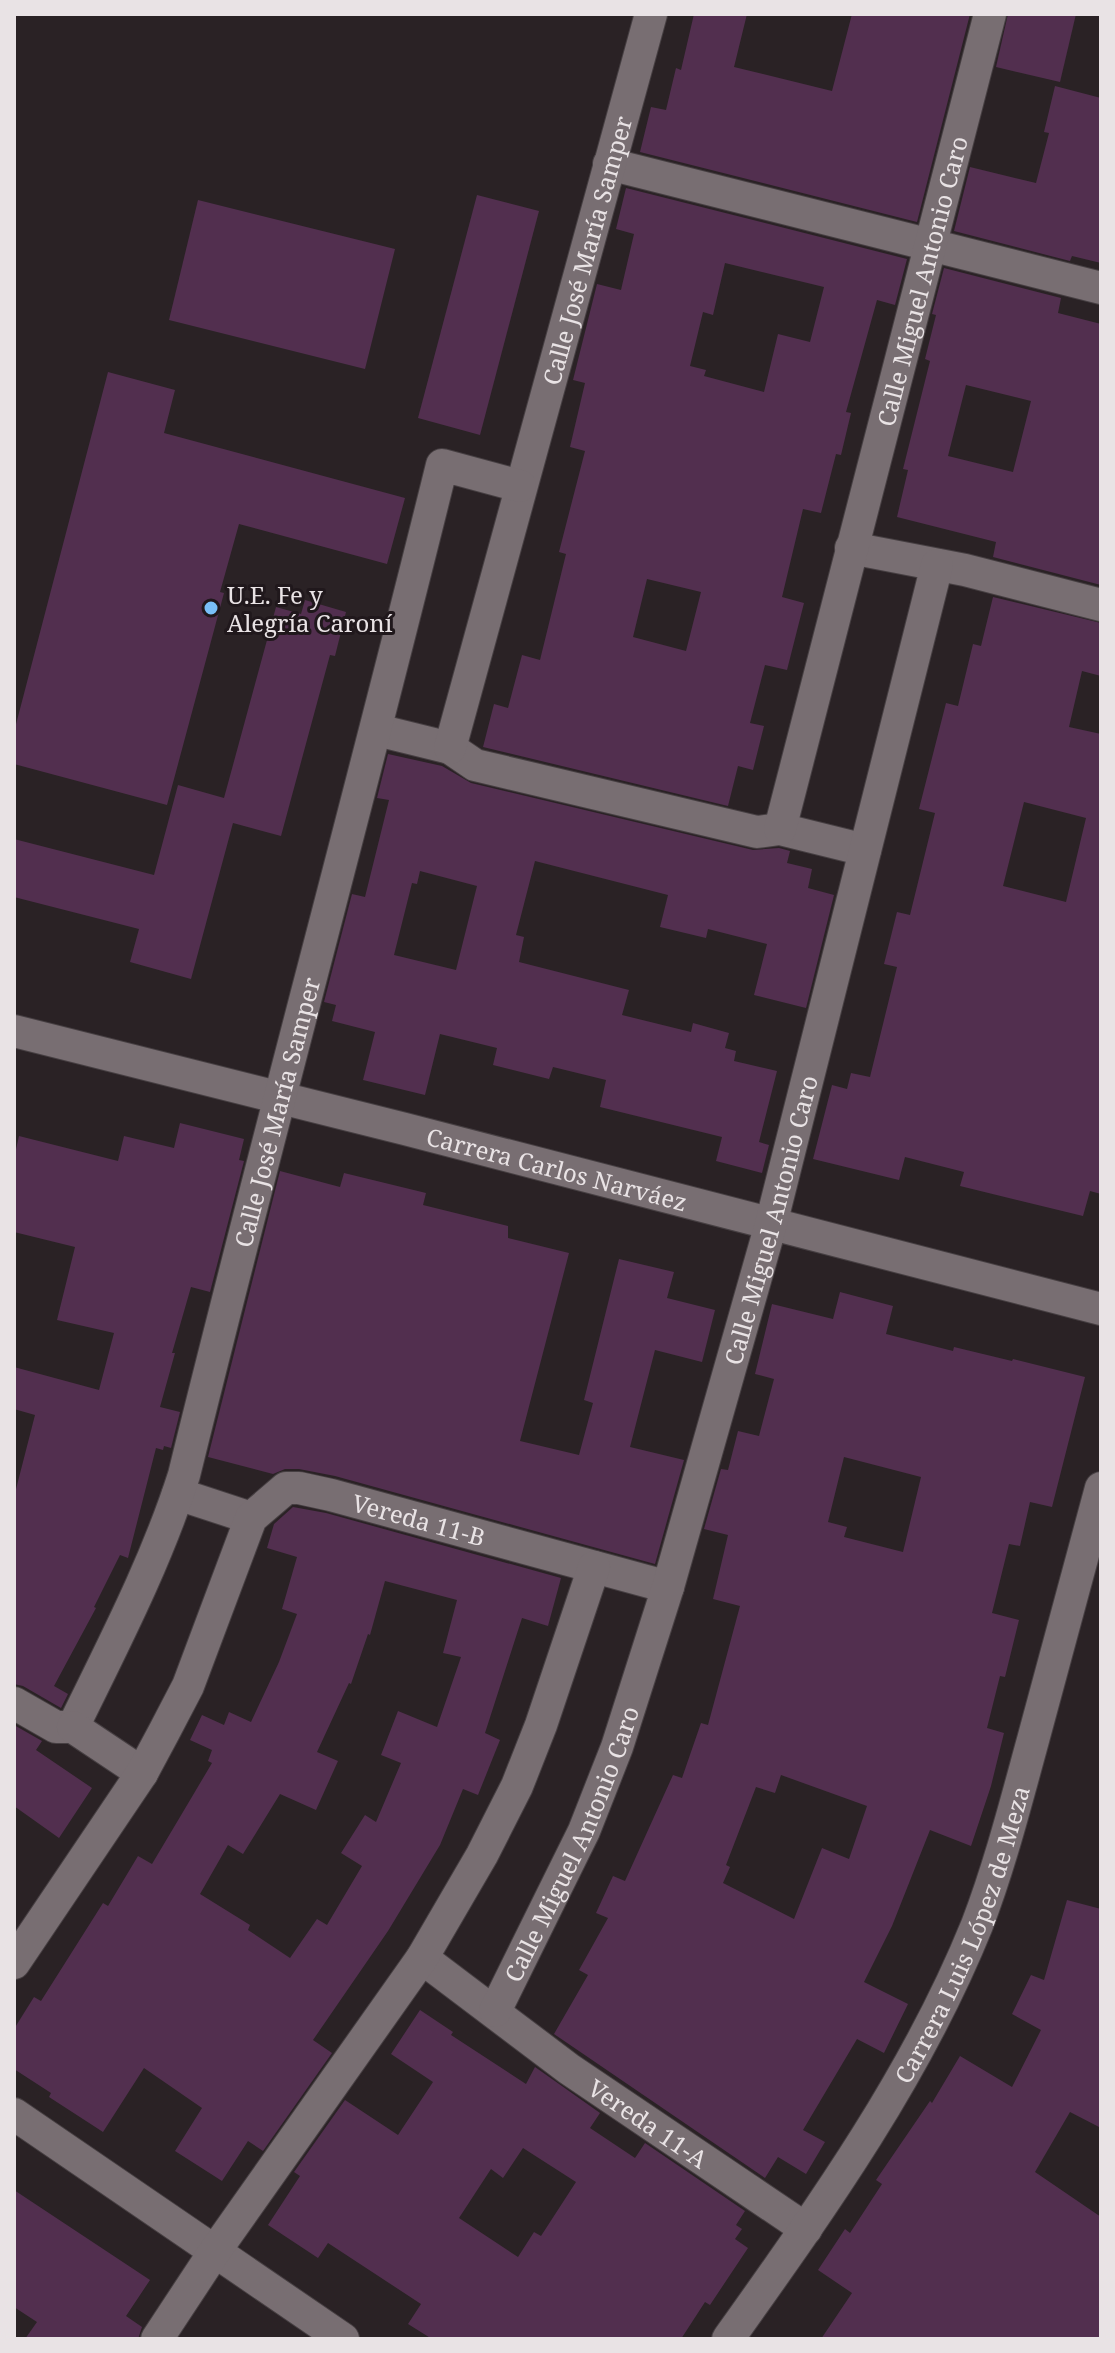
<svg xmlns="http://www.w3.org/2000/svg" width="1115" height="2353" font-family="'Noto Serif',serif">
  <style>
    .building { fill: #522f4f; fill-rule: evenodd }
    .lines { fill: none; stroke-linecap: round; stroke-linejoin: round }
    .minor-casing { stroke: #463f42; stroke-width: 34 }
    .minor { stroke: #786e72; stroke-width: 32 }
    .poi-dot { fill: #79bff8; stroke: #20181c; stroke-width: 3 }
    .labels { text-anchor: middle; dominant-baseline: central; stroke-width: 6; stroke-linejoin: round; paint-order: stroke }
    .street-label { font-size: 24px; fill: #e9e3e5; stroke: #20181c }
    .poi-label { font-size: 24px; fill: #e9e3e5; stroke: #20181c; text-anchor: start }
  </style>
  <rect width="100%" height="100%" fill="#2a2225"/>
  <!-- building -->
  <g class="building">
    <path d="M694 14H747L734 67 832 91 852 14H970L917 222 640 152 651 107 666 110 676 68 681 70Z"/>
    <path d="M1008 14H1076L1060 82 996 67Z"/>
    <path d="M1055 86 1101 98V263L1072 256 1070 261 954 231 970 167 1036 183 1049 133 1044 132Z"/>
    <path d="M626 188 907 259 895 305 877 300 846 412 851 413 841 455 836 454 821 513 803 509 782 597 804 603 787 670 765 665 750 723 764 726 753 770 738 766 728 806 483 747 494 704 508 708 522 655 540 660 566 554 559 552 585 451 570 447 585 383 573 380 597 284 621 290 634 234 616 229ZM725 263 824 287 810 342 778 334 764 392 704 376 706 370 690 366 703 312 713 315ZM647 579 701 592 686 651 633 637Z"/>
    <path d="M477 195 539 211 480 435 418 418Z"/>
    <path d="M198 200 395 249 365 369 169 320Z"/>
    <path d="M944 268 1061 298 1058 313 1101 324V585L993 557 996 542 897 517 908 470 903 469 930 361 925 359 936 315 932 314ZM966 385 1031 401 1013 472 948 456Z"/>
    <path d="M108 372 175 390 164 433 405 498 387 564 239 524 220 592 224 593 167 805 14 764V732Z"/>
    <path d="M993 597 1101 623V676L1082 671 1069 727 1101 734V1194L1090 1191 1083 1216 960 1186 964 1172 905 1157 899 1180 813 1159 832 1085 847 1089 851 1073 870 1077 897 967 884 964 897 912 910 915 935 813 919 809 946 703 958 706 973 644 981 646ZM1024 802 1086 818 1066 902 1003 886Z"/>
    <path d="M305 600 346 612 335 656 330 655 281 836 233 823 191 979 130 962 139 929 14 897V839L154 875 178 785 224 798 276 607 301 614Z"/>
    <path d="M388 754 442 766 471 783 753 850 779 848 790 851 787 863 812 869 808 888 834 895 806 1008 754 995 767 944 708 929 706 938 660 927 668 895 535 861 516 935 524 937 519 962 629 990 622 1015 691 1032 693 1023 729 1033 725 1048 736 1051 734 1061 777 1071 759 1142 769 1145 762 1173 716 1161 722 1137 600 1107 606 1080 553 1067 549 1079 493 1065 497 1048 440 1034 425 1095 363 1080 375 1032 332 1021 336 1005 324 1002 352 894 365 897 389 800 377 798ZM420 871 477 886 456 970 394 955 412 883 417 884Z"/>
    <path d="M180 1123 244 1139 239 1160 244 1161 210 1292 191 1287 172 1353H175L160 1407 180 1412 171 1448 164 1446 163 1450 156 1448 128 1558 120 1555 94 1607 96 1608 54 1686 68 1694 61 1708 23 1686 14 1684V1497L35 1415 14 1409V1367L99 1390 114 1333 57 1320 75 1247 14 1232V1158L19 1136 118 1161 124 1136 174 1148Z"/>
    <path d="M280 1171 340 1187 344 1173 426 1193 423 1205 508 1226V1238L569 1253 520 1441 579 1455 593 1403 584 1400 619 1259 674 1272 667 1298 715 1310 702 1362 655 1350 630 1447 684 1460 655 1564 335 1476 299 1469H285L273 1474 208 1457Z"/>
    <path d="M840 1292 893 1306 886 1334 953 1351 954 1347 1012 1361 1013 1359 1085 1377 1052 1507 1030 1502 1020 1546 1009 1544 992 1613 1019 1620 1005 1677 1000 1676 987 1728 1004 1733 991 1786 971 1846 930 1830 892 1926 864 1982 908 2004 884 2053 857 2039 803 2130 825 2142 806 2174 778 2157 765 2178 554 2034 588 1975 579 1970 608 1918 596 1913 613 1876 625 1881 673 1775 682 1778 701 1723 708 1725 740 1606 713 1599 728 1535 704 1529 721 1469 728 1470 738 1431 759 1436 774 1379 755 1374 772 1304 833 1319ZM844 1457 921 1477 903 1552 844 1537 847 1527 828 1522ZM781 1775 867 1806 849 1859 822 1848 794 1919 723 1883 730 1867 726 1865 756 1787 775 1793Z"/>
    <path d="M293 1507 326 1513 561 1578 548 1626 522 1618 485 1733 500 1740 478 1795 463 1789 440 1845 388 1931 313 2040 332 2053 263 2151 248 2141 222 2181 175 2151 202 2108 144 2068 103 2132 49 2097 51 2093 14 2069V2029L34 1997 41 2001 103 1903 108 1906 138 1856 152 1864 180 1817 212 1763 208 1761 212 1750 190 1740 202 1715 224 1725 229 1712 251 1722 279 1662 297 1614 282 1609 297 1557 267 1548 274 1524ZM385 1581 457 1600 443 1653 461 1657 437 1727 398 1711 381 1755 401 1763 376 1822 365 1815 341 1853 362 1866 327 1925 317 1919 290 1958 248 1930 250 1925 200 1894 228 1845 243 1854 280 1794 316 1810 338 1761 317 1752 349 1683 351 1684 368 1634 370 1635Z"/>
    <path d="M14 1725 42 1741 36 1750 92 1788 59 1838 14 1806Z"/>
    <path d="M1067 1900 1101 1909V2128L1070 2112 1035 2172 1101 2217V2339H821L852 2293 818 2270 845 2229 850 2233 882 2184 876 2180 930 2101 932 2103 960 2056 1012 2087 1041 2030 1012 2014 1031 1975 1044 1980Z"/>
    <path d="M420 2010 453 2032 451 2035 526 2084 535 2067 600 2113 590 2128 635 2158 645 2143 745 2211 736 2225 742 2229 735 2239 748 2248 710 2305 705 2302 681 2339H432L408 2324 421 2304 328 2243 318 2258 268 2225 300 2176 294 2172 345 2100 398 2135 433 2082 391 2054ZM523 2148 576 2182 541 2236 534 2232 518 2257 459 2218 491 2169 503 2178Z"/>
    <path d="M14 2190 150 2280 126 2316 142 2327 138 2339H25L37 2322 14 2307Z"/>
  </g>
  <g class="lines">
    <defs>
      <g id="minor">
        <path d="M609 164 1101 288"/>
        <path d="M851 548 965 570 1101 605"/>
        <path d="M377 730 450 748 475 765 757 832 780 829 865 850"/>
        <path id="s1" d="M450 748 651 14"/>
        <path id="s2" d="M780 829 990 14"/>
        <path id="s3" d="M14 1031 405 1129 1101 1309"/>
        <path d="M178 1494 251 1518"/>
        <path d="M14 1703 56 1727H73"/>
        <path id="s4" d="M73 1727C113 1645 156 1563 184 1475 267 1137 359 802 442 465L520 486"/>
        <path d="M73 1727 142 1773"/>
        <path id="s5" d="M422 1958 569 2069 806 2229"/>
        <path id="s6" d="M14 1963 142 1773 164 1732 188 1686 251 1518 286 1488H299L331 1495 668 1587"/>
        <path id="s7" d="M495 2011 584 1831 617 1747 668 1587 771 1224 937 565"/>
        <path d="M14 2114 343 2339"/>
        <path d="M157 2339 215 2251 422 1958 482 1855 517 1786 541 1725 594 1567"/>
        <path id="s8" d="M728 2339C822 2207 916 2076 977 1925 1000 1865 1016 1802 1033 1740 1055 1656 1078 1572 1101 1488"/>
      </g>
    </defs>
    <!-- minor casing -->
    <use href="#minor" class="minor-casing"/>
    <!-- minor -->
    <use href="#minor" class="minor"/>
  </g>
  <!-- markers -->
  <circle class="poi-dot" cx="211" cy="608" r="8"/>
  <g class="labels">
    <!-- street labels -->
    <g class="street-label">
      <text stroke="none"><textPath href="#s1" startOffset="516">Calle José María Samper</textPath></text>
      <text stroke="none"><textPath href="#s2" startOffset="566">Calle Miguel Antonio Caro</textPath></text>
      <text stroke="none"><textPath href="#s4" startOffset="650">Calle José María Samper</textPath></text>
      <text stroke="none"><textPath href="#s3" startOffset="560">Carrera Carlos Narváez</textPath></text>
      <text stroke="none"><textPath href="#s7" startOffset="840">Calle Miguel Antonio Caro</textPath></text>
      <text stroke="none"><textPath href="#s6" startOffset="690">Vereda 11-B</textPath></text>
      <text stroke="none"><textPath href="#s7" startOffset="184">Calle Miguel Antonio Caro</textPath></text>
      <text stroke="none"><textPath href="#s8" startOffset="470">Carrera Luis López de Meza</textPath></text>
      <text stroke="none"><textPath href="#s5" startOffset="280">Vereda 11-A</textPath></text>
    </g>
    <!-- poi labels -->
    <g class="poi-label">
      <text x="227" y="594">U.E. Fe y<tspan x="227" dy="28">Alegría Caroní</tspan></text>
    </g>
  </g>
  <!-- border -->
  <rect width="1115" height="2353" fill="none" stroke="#e9e3e5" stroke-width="32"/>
</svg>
